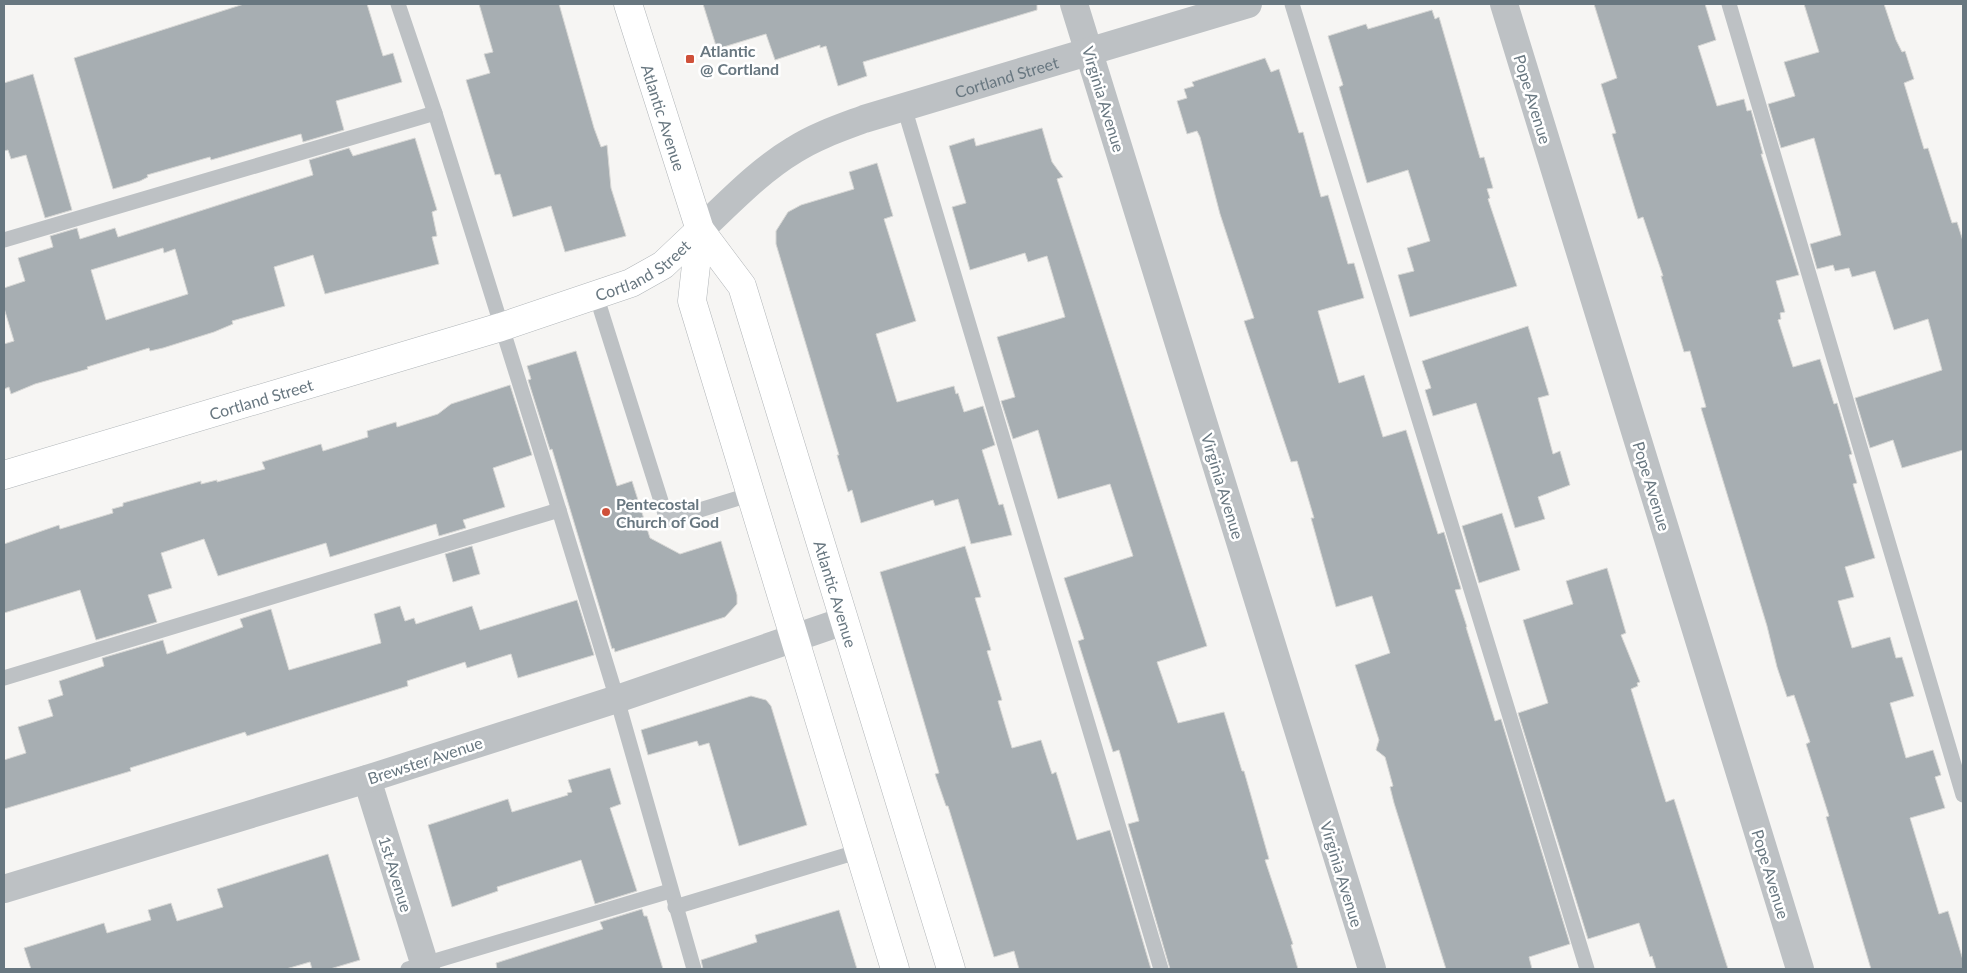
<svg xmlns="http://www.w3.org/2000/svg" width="1967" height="973" font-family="Lato,sans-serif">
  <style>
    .building { fill: #a7aeb2; stroke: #d7d7d5; fill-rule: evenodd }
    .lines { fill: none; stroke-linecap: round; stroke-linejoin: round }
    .secondary-casing { stroke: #b0b5b8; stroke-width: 29 }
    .primary-casing { stroke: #b1b5b8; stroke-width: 29 }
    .lane { stroke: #bdc1c4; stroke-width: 15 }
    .street { stroke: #bdc1c4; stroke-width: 28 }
    .secondary { stroke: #fff; stroke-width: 28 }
    .primary { stroke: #fff; stroke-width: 28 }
    .poi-dot { fill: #cf5039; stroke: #fff; stroke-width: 2 }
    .labels { text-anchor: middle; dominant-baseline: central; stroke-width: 5; stroke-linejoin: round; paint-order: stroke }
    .poi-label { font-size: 16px; font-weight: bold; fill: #687780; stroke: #fff; text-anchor: start }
    .street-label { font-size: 16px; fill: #687780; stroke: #fff }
  </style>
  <rect width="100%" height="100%" fill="#f6f5f3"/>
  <!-- building -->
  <g class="building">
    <path d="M244 4H367L383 56 393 53 402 82 336 101 344 130 303 142 301 134 211 160 210 157 147 175 148 177 140 181 113 189 74 58Z"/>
    <path d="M479 4H559L594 128 601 147 607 145 611 188 626 236 565 252 551 206 513 217 500 174 495 175 466 80 490 73 484 54 493 52Z"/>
    <path d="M703 4H1037V10L863 62 867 76 838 86 826 46 820 48V45L775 60 766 34 717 49Z"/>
    <path d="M1594 4H1705L1716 40 1698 46 1717 106 1744 99 1747 111 1751 110 1763 154H1761L1799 275 1776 281 1785 312 1780 313 1781 319 1778 320 1793 367 1820 359 1834 404 1837 403 1852 454 1849 455 1857 483 1853 484 1875 558 1845 567 1854 597 1838 601 1852 648 1890 637 1896 658 1902 657 1914 696 1890 703 1906 758 1933 750 1941 775 1935 777 1945 808 1910 818 1939 914 1948 911 1963 960V969H1871L1826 817 1829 816 1806 744 1810 742 1794 695 1787 697 1777 667 1767 626 1701 408 1706 407 1690 351 1684 352 1661 276H1663L1643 217 1638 219 1612 134 1616 133 1601 84 1617 78Z"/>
    <path d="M1804 4H1884L1896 40 1902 52 1905 51 1914 79 1904 83 1924 149 1928 148 1952 223 1957 222 1963 241V450L1902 468 1893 440 1870 448 1855 398 1942 370 1928 319 1894 330 1875 271 1852 277 1849 268 1835 271 1833 265 1817 269 1810 244 1841 235 1814 138 1781 148 1768 104 1795 96 1784 62 1819 52Z"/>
    <path d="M1432 10 1435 19 1439 17 1480 158 1484 157 1493 188 1487 189 1490 198 1488 199 1517 286 1410 317 1398 275 1414 271 1407 248 1430 241 1408 170 1367 183 1339 87 1343 85 1328 36 1366 24 1368 29Z"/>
    <path d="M1265 58 1271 72 1279 69 1299 133 1303 132 1321 197 1328 195 1348 264 1354 263 1364 298 1318 311 1339 383 1364 375 1383 437 1406 430 1438 534 1444 532 1461 589 1455 590 1467 627H1466L1495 721 1501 719 1570 944 1529 957 1532 969H1446L1394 803 1390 787 1393 786 1385 757 1376 750 1379 740 1355 665 1390 653 1372 596 1336 607 1311 518H1314L1297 461 1291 462 1244 321 1254 318 1220 214 1200 137 1197 131 1187 134 1177 101 1187 98 1184 89 1194 86 1192 82Z"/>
    <path d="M33 74 72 210 45 218 26 155 11 159 8 150 4 151V83Z"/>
    <path d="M1042 128 1052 162 1063 177 1057 179 1207 646 1157 662 1178 723 1224 712 1242 771H1244L1269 859 1265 860 1293 944 1291 945 1298 969H1170L1128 824 1139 821 1119 750 1113 752 1088 673 1078 641 1084 639 1064 578 1133 556 1110 484 1058 499 1038 430 1013 439 1001 401 1015 397 997 337 1065 317 1047 256 1028 262 1025 253 970 270 952 207 966 203 949 146 974 138 976 146Z"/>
    <path d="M415 138 437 210 432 212 437 236 432 237 439 264 325 294 313 255 274 267 285 306 232 321 233 324 214 332 163 348 150 351 149 348 87 367 88 369 35 384 11 394 9 387 4 389V344L14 341 4 308V288L25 281 18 258 53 247 50 236 77 228 80 239 115 228 118 237 313 175 309 160 349 148 353 156ZM163 248 164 253 175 249 188 294 106 320 91 270Z"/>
    <path d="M877 163 893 216 884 219 916 321 876 334 897 402 954 386 956 394 958 393 964 412 983 406 995 445 982 450 999 505 1003 504 1012 535 971 544 958 499 935 506 933 500 861 523 852 490 848 492 837 455H839L776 244V231L788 212 801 205 854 189 849 172Z"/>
    <path d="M1528 326 1549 395 1538 398 1553 454 1560 451 1570 485 1538 497 1545 519 1515 528 1476 403 1433 416 1425 390 1431 388 1422 361Z"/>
    <path d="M576 351 617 486 632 481 650 538 680 554 721 541 737 595V604L725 617 615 652 614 648 612 649 552 449 550 450 528 380 531 379 527 366Z"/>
    <path d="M510 385 532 455 493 468 505 507 463 520 466 528 439 536 436 524 330 557 326 543 218 576 204 539 161 553 172 588 148 595 157 622 96 640 80 590 4 613V544L59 525 60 529 113 513 112 509 123 506V503L201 481V484L217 480V482L265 469 262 462 321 444 323 451 368 437 367 431 396 422 397 427 438 414 451 404Z"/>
    <path d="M1502 513 1520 570 1479 583 1462 526Z"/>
    <path d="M472 546 480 574 453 582 445 554Z"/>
    <path d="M965 546 981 597 975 598 991 650 987 651 1002 700 998 701 1012 748 1041 740 1052 774 1056 772 1077 840 1110 830 1151 969H1019L1014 951 994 957 948 806H946L935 774 939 773 880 572Z"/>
    <path d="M1607 568 1626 633 1621 635 1640 682 1637 683 1638 686 1631 689 1666 802 1674 799 1728 969H1656L1652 956 1650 957 1639 923 1588 939 1518 713 1548 703 1523 620 1573 604 1566 581Z"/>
    <path d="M577 600 594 655 518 678 511 654 467 668 465 662 407 681 408 686 247 736 245 732 130 768 131 771 4 809V760L26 753 18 727 53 716 48 700 63 695 59 681 104 666 102 658 163 640 167 654 243 627 240 619 271 609 289 670 381 643 374 614 400 606 405 621 414 618 416 624 472 606 480 630Z"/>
    <path d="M751 696 766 700 771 706 807 825 739 846 709 743 699 746 697 741 648 755 641 730Z"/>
    <path d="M610 768 621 804 610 808 637 891 595 904 581 860 497 887 498 891 452 907 428 825 508 799 512 812 568 795 567 793 572 792 568 780Z"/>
    <path d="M328 854 360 960 330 969H312L310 962 286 969H31L24 948 104 923 107 933 151 920 148 910 171 903 177 921 223 907 217 889Z"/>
    <path d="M642 909 644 916H647L663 969H497L496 963 603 929 600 922Z"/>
    <path d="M839 910 857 969H703L701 960 757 942 755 935Z"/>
  </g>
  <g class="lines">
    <defs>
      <g id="secondary">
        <path id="s2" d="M4 475 501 327 631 283 663 265 700 230"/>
      </g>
      <g id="primary">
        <path id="s3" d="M628 4 700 230 742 286 951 969"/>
        <path d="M700 230 692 301 895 969"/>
      </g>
    </defs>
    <!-- secondary casing -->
    <use href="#secondary" class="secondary-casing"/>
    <!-- primary casing -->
    <use href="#primary" class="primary-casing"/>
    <!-- lane -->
    <g class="lane">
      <path d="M398 4 435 113 559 510 617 699 694 969"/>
      <path d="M1292 4 1587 969"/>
      <path d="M1729 4 1963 795"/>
      <path d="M904 107 1161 969"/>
      <path d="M4 240 435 113"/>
      <path d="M596 295 667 520 752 494"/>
      <path d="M4 678 559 510"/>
      <path d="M675 907 860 851"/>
      <path d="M408 969 670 891"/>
    </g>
    <!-- street -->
    <g class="street">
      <path d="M1074 4 1372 969"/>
      <path d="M1504 4 1800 969"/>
      <path id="s1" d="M700 230C730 202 759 171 794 150 816 136 840 128 864 119L1248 4"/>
      <path d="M367 779 426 969"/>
      <path d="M4 889 367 779 617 699 844 621"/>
    </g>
    <!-- secondary -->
    <use href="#secondary" class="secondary"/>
    <!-- primary -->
    <use href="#primary" class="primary"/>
  </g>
  <!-- markers -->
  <g class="poi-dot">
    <rect x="685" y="54" width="10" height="10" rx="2.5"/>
    <circle cx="606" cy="512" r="5"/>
  </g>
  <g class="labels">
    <!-- poi labels -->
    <g class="poi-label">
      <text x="700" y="50">Atlantic<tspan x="700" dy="18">@ Cortland</tspan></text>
      <text x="616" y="503">Pentecostal<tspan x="616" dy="18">Church of God</tspan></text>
    </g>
    <!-- street labels -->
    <g class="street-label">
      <text stroke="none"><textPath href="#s1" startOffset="349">Cortland Street</textPath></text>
      <text transform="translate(1104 99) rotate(73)">Virginia Avenue</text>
      <text transform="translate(1533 99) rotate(73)">Pope Avenue</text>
      <text stroke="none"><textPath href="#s3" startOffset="119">Atlantic Avenue</textPath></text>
      <text stroke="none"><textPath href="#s2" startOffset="672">Cortland Street</textPath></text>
      <text stroke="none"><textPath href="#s2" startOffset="268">Cortland Street</textPath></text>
      <text transform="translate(1223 486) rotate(73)">Virginia Avenue</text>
      <text transform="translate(1652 486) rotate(73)">Pope Avenue</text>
      <text stroke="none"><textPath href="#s3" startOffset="629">Atlantic Avenue</textPath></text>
      <text transform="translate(425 760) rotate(-18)">Brewster Avenue</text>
      <text transform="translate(396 874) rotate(73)">1st Avenue</text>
      <text transform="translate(1342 874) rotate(73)">Virginia Avenue</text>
      <text transform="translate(1771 874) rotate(73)">Pope Avenue</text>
    </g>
  </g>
  <!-- border -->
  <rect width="1967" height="973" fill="none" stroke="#687780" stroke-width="10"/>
</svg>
